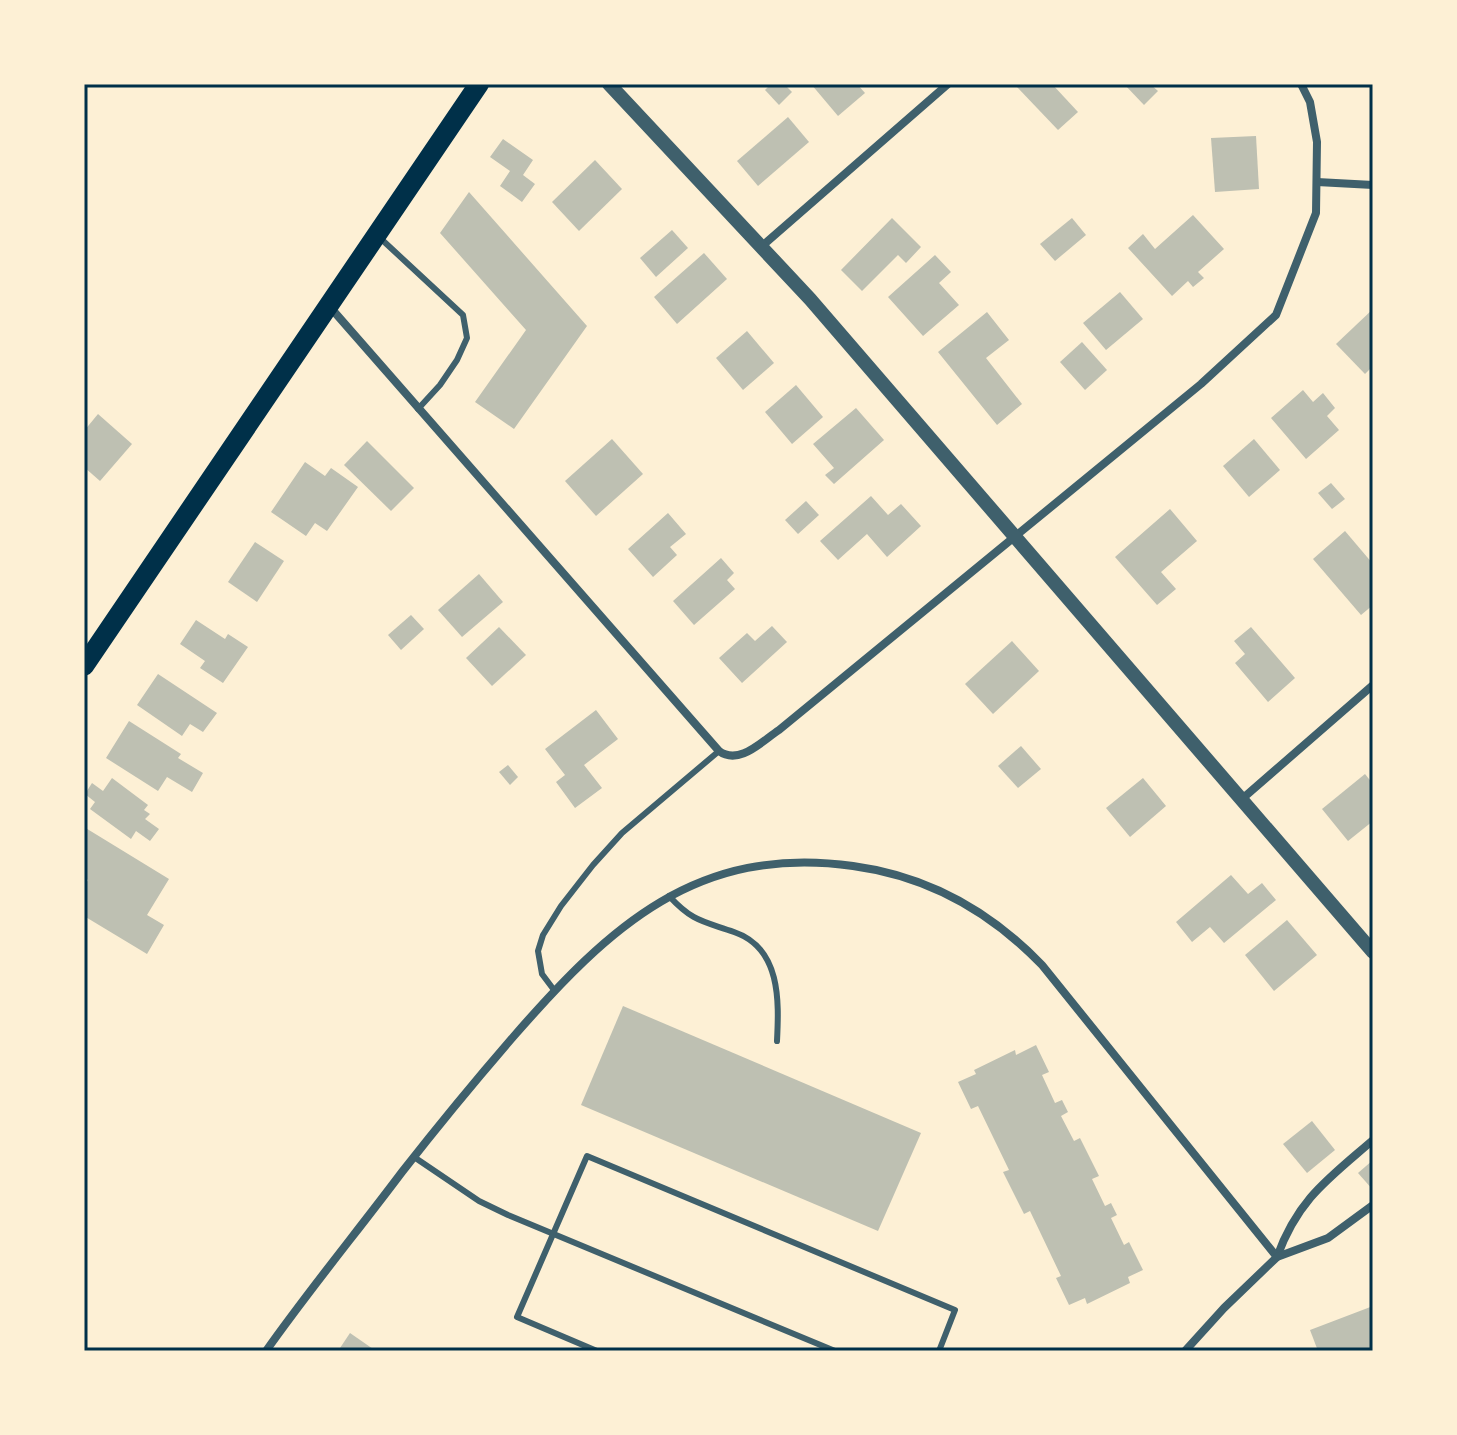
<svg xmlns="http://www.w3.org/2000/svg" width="1457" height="1435" font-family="Georgia,serif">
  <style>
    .building { fill: #bec0b2 }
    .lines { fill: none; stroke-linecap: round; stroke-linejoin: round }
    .service { stroke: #3f606c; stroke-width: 6 }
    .minor { stroke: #3f606c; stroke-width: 8 }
    .tertiary { stroke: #3f606c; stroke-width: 14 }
    .primary { stroke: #003049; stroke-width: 20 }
    .neatline { fill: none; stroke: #003049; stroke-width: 3 }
  </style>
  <rect width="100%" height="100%" fill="#fdf0d5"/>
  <!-- building -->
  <g class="building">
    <path d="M771 84H784L792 92 779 105 765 90Z"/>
    <path d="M811 84H857L865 93 838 116Z"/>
    <path d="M1020 84H1052L1078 112 1058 130 1017 87Z"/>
    <path d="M1124 84H1150L1158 91 1144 105Z"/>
    <path d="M788 117 809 142 758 186 737 161Z"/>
    <path d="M1256 136 1259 189 1215 192 1211 138Z"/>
    <path d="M503 139 533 160 523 175 535 184 522 202 500 186 510 171 490 157Z"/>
    <path d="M595 160 622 189 579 231 552 202Z"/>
    <path d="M469 192 587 326 514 429 475 402 526 330 440 233Z"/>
    <path d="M1193 215 1224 249 1198 272 1204 278 1193 287 1188 281 1172 296 1128 248 1143 234 1155 249Z"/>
    <path d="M892 218 921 247 906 263 898 255 862 291 841 270Z"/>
    <path d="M1072 218 1086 235 1055 261 1040 244Z"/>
    <path d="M672 230 688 248 656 277 640 258Z"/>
    <path d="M704 253 727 279 677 324 654 297Z"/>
    <path d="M935 255 951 272 939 283 959 305 923 336 888 297Z"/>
    <path d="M1120 292 1143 319 1106 350 1083 323Z"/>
    <path d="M1373 309V366L1365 374 1336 344Z"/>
    <path d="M987 312 1009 340 986 358 1022 404 997 425 938 352Z"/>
    <path d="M747 331 774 363 743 390 716 358Z"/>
    <path d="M1082 342 1107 370 1085 390 1060 362Z"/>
    <path d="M796 385 823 417 792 444 765 412Z"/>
    <path d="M1303 390 1313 402 1323 393 1335 408 1327 416 1339 430 1306 459 1271 418Z"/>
    <path d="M856 408 884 440 834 484 825 475 834 468 813 444Z"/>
    <path d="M98 414 132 444 100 481 84 467V431Z"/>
    <path d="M612 439 643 474 596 516 565 481Z"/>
    <path d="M1254 439 1280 470 1249 497 1223 466Z"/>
    <path d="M367 441 414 488 391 511 344 465Z"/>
    <path d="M305 462 325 476 331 468 358 487 327 531 315 523 306 536 271 512Z"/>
    <path d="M1331 483 1345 499 1332 509 1318 493Z"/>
    <path d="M871 496 888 515 901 504 921 526 887 557 867 534 838 560 820 541Z"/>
    <path d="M806 501 819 515 798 534 785 520Z"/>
    <path d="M1170 509 1197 541 1161 572 1176 589 1157 605 1115 557Z"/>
    <path d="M668 513 686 534 670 547 677 555 653 577 628 549Z"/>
    <path d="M1345 531 1373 564V605L1361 615 1313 559Z"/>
    <path d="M255 542 284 561 257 602 228 582Z"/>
    <path d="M721 558 734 573 727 580 735 589 694 625 673 601Z"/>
    <path d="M479 574 503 602 462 637 438 610Z"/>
    <path d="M411 615 424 629 401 650 388 635Z"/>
    <path d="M196 620 225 639 228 634 248 647 223 683 200 668 205 661 180 644Z"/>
    <path d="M772 626 787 642 742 683 719 658 747 633 755 641Z"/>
    <path d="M499 627 526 655 492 686 466 658Z"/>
    <path d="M1251 627 1295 678 1268 702 1235 663 1245 654 1234 641Z"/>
    <path d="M1012 641 1039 671 993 714 965 684Z"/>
    <path d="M158 674 217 713 203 732 190 724 182 736 137 705Z"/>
    <path d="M596 710 618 739 584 765 602 788 575 808 556 782 565 775 545 749Z"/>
    <path d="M129 721 181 754 178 758 203 773 192 792 167 777 158 791 106 758Z"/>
    <path d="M1021 746 1041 769 1018 788 998 766Z"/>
    <path d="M508 765 518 777 510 785 499 772Z"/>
    <path d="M1365 774 1373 784V821L1348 841 1322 809Z"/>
    <path d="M112 778 148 805 144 810 150 814 145 819 159 829 150 841 136 831 131 839 90 809 95 802 85 794 92 783 103 791Z"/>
    <path d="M1143 778 1166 806 1130 837 1106 808Z"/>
    <path d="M84 827 169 879 147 915 164 925 147 954 84 916V887L88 880 84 877Z"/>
    <path d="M1231 875 1248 894 1262 883 1276 900 1224 943 1210 927 1192 942 1176 922Z"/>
    <path d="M1287 920 1317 955 1274 991 1245 955Z"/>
    <path d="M623 1006 921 1133 878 1231 581 1105Z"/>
    <path d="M1036 1045 1049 1072 1042 1075 1055 1103 1062 1100 1068 1112 1061 1116 1074 1141 1080 1138 1099 1176 1092 1179 1105 1206 1111 1203 1117 1215 1111 1218 1124 1245 1129 1242 1143 1270 1128 1277 1130 1283 1087 1304 1085 1298 1069 1305 1056 1278 1061 1276 1030 1211 1024 1214 1003 1172 1009 1170 978 1106 971 1109 958 1082 976 1074 974 1070 1015 1050 1016 1055Z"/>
    <path d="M1312 1121 1335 1150 1307 1173 1283 1144Z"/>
    <path d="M1373 1160V1190L1358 1173Z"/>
    <path d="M1373 1306V1351H1318L1310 1330Z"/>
    <path d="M350 1333 376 1351H338Z"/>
  </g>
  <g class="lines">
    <!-- service -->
    <g class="service">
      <path d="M379 237 463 315 467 338 457 360 440 385 418 409"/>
      <path d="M669 896C693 922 703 921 734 932 781 948 779 1001 777 1041"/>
      <path d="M554 990 542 974 538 951 543 935 561 906 593 865 622 833 719 751"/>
      <path d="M414 1157 479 1201 508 1215 835 1351"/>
      <path d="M597 1351 517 1317 587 1156 955 1310 939 1351"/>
    </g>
    <!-- minor -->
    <g class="minor">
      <path d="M1317 182 1373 185"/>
      <path d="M761 247 948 84"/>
      <path d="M330 307 719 751C739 766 762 741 779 730L1201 384 1276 315 1316 213 1317 142 1310 102 1301 84"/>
      <path d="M1242 799 1373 685"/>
      <path d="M1277 1257C1298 1199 1328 1179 1373 1140"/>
      <path d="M266 1351C309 1290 357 1232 402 1172 438 1126 475 1081 514 1036 609 927 697 844 853 866 927 876 990 911 1042 965L1277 1257"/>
      <path d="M1185 1351 1224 1308 1277 1257 1328 1238 1373 1205"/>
    </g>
    <!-- tertiary -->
    <path class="tertiary" d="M609 84 810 299 1373 952"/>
    <!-- primary -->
    <path class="primary" d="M84 666 479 84"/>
  </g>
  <!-- border -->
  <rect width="1457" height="1435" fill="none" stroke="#fdf0d5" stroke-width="172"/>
  <rect x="86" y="86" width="1285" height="1263" class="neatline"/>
</svg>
